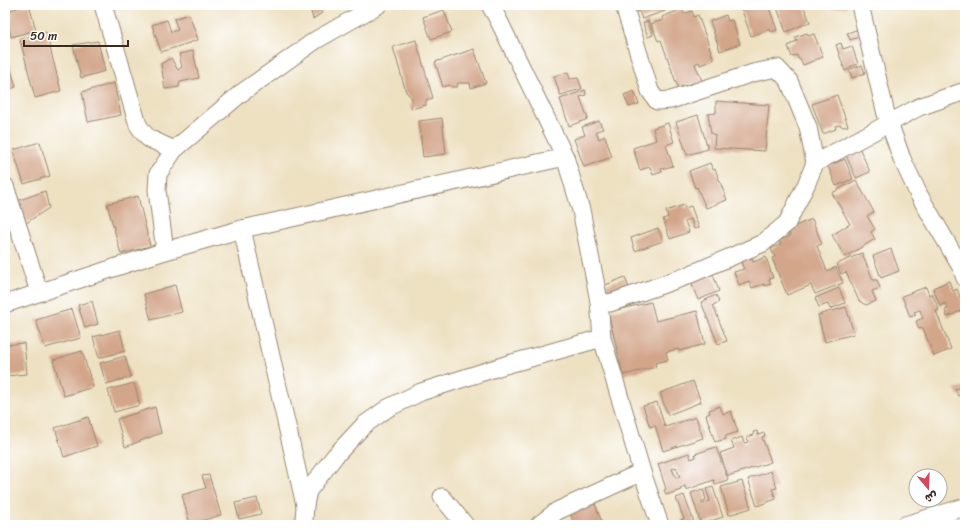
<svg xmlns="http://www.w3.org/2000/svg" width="970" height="530" font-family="Sriracha,'Playpen Sans Arabic',sans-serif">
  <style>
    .building { fill: #d3a68a; fill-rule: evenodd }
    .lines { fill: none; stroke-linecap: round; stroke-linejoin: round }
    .minor-casing { stroke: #948670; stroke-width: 19 }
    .minor { stroke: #fff; stroke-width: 17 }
  </style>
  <rect width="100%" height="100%" fill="#fff"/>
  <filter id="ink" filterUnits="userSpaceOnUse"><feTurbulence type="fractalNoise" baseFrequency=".025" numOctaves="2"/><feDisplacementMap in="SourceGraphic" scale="8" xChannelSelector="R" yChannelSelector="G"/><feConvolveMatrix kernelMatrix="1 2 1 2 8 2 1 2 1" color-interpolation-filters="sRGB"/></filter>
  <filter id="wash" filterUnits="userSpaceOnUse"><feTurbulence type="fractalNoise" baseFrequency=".012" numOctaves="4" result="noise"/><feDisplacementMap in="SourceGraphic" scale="16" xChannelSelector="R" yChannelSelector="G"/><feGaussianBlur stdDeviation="0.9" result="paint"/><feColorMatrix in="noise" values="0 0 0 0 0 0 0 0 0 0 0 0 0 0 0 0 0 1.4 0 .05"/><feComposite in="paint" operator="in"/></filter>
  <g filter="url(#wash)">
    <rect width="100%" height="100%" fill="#eee1c2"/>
    <g id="blocks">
      <!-- building -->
      <g class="building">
        <path d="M29 5 36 30 11 37 5 11Z"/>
        <path d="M309 5H329V8H322V13L313 19Z"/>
        <path d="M629 5H663L665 11 642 19 639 11 632 14Z"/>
        <path d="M740 5H768L777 30 771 32 770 29 751 36Z"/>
        <path d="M776 5H803L810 22 786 32Z"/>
        <path d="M829 5H846L847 7 830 8Z"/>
        <path d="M682 9 684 14 692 11 694 17 698 15 714 60 700 65 699 62 695 64 703 83 694 86 693 83 678 88 661 40 658 41 651 24 663 20 662 17Z"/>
        <path d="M444 10 452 32 431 39 423 17Z"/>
        <path d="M189 14 198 40 161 52 152 25 167 20 171 32 178 30 174 19Z"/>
        <path d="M726 15 728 21 732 20 740 44 720 51 710 21Z"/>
        <path d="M648 21 653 35 648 37 643 23Z"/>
        <path d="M859 29 862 36 850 40 847 33Z"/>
        <path d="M46 32 61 91 35 98 20 39Z"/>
        <path d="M807 33 808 36 814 34 823 57 803 65 800 58 798 59 797 55 792 57 788 46 792 44V43L797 41 795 37Z"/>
        <path d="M416 40 433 98 426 100V105L411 109 412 98 406 92 393 47Z"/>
        <path d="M98 41 105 71 81 78 73 45Z"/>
        <path d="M841 43 843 49 852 46 858 64 850 67 851 69 862 65 865 73 852 78 849 69 845 71 836 45Z"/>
        <path d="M474 49 486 83 471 88 470 83H458L457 87H452L449 85 443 87 435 62Z"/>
        <path d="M193 51 199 78 180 82 179 87 165 89 161 64 171 58 178 70 182 67 179 54Z"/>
        <path d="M10 66 16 87 5 91V68Z"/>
        <path d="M568 72 570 79 578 78 582 89 560 95 554 76Z"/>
        <path d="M114 83 121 115 88 122 82 92Z"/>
        <path d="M585 90 586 95 580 97 588 119 569 126 560 99Z"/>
        <path d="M634 91 639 104 629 107 624 95Z"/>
        <path d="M837 95 848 126 843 127 840 125 835 126 836 129 823 134 812 104Z"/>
        <path d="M716 101 769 105 765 151 714 148 715 135 711 133 708 114 716 113Z"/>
        <path d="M698 115 708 149 687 155 676 122Z"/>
        <path d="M442 118 446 154 423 157 419 121Z"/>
        <path d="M599 121 603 129 596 131 599 139 605 136 612 157 584 167 574 139 585 135 582 127Z"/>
        <path d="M668 123 674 142 666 145 673 166 661 169 662 172 653 175 650 167 640 170 633 148 656 140 653 128Z"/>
        <path d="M40 142 50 176 24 184 13 150Z"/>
        <path d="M858 145 870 172 856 178 844 151Z"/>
        <path d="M845 159 853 179 836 186 828 166Z"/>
        <path d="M710 163 713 170 715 169 727 200 706 208 697 187 695 188 689 171Z"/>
        <path d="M856 180 874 212 867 216 875 229 871 232 875 239 845 257 832 235 850 224 832 193Z"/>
        <path d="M45 191 49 208 23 225 14 202Z"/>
        <path d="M138 196 150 246 121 254 107 204Z"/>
        <path d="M5 201 15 225 6 229 9 241 5 244Z"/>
        <path d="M684 205 685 208 691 206 699 228 694 229 691 219 685 221 689 232 670 239 663 219 668 217 666 211Z"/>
        <path d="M812 219 822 244 817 246 827 271 836 267 843 283 815 294 811 285 787 295 772 258 775 257 771 249 781 244 779 241 790 236 788 229Z"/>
        <path d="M658 228 663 241 635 251 631 238Z"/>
        <path d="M891 249 899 271 881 278 873 256Z"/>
        <path d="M862 253 873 280H877L880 288 872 291 876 301 866 305 859 301 846 272 841 274 837 264Z"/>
        <path d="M766 257 773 278 769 279 771 284 765 286 764 284 752 288 749 281 739 285 734 272 744 269 741 262 752 258 753 262Z"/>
        <path d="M712 272 719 291 698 300 690 280Z"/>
        <path d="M625 277 630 291 609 300 603 286Z"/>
        <path d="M949 281 953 291 957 289 962 302 960 303 963 310 947 317 945 310 948 309 945 303 940 306 933 288Z"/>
        <path d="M175 285 182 312 151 320 144 294Z"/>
        <path d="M926 287 929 295 932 293 939 310 936 311 951 349 934 356 923 328 919 329 916 321 923 318 920 310 914 312 916 315 910 317 902 296Z"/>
        <path d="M839 288 845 303 830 309 828 304 819 307 815 298Z"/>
        <path d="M716 295 719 302 713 305 727 341 718 344 701 302Z"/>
        <path d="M92 301 98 324 85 328 78 305Z"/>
        <path d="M651 302 656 321 697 311 705 344 679 351 678 349 666 352 668 360 655 363 656 367 623 375 608 312Z"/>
        <path d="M846 307 854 334 825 342 818 315Z"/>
        <path d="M72 309 81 338 45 348 36 320Z"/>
        <path d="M120 330 125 351 99 358 93 337Z"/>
        <path d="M24 343 27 374 5 376V345Z"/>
        <path d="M82 351 93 387 64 396 53 360Z"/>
        <path d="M125 356 131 377 106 384 100 363Z"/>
        <path d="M693 381 701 402 668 415 660 393Z"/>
        <path d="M134 383 140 405 114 412 108 390Z"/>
        <path d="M965 386V401L962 394 958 396 955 389Z"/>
        <path d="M657 402 665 427 696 417 703 438 663 451 655 425 650 427 643 406Z"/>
        <path d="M720 406 723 414 731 411 738 432 725 436 726 439 715 442 706 415 710 413 709 410Z"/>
        <path d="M155 407 161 433 125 447 117 419Z"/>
        <path d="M88 417 97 446 64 457 55 428Z"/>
        <path d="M757 431 758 435 764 433 765 436 762 437 771 462 728 476 720 453 734 448 731 441 742 437 744 443 748 442 747 437 754 435 753 432Z"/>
        <path d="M716 447 728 480 715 484 714 480 686 490 685 486 680 488 681 490 666 495 664 490 666 489 658 464 689 453 691 459 696 457 695 454ZM676 467 680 477 676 478 672 469Z"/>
        <path d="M771 471 777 488 772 489 776 499 757 506 748 479Z"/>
        <path d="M209 475 221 515 190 524 182 495 206 488 202 476Z"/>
        <path d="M742 481 751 508 729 515 721 487Z"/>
        <path d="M713 487 723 517 701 524 691 493 703 489 706 500 701 502 702 504 710 501 706 489Z"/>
        <path d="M684 495 695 525H691L690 524 683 525 681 520 684 519 676 498Z"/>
        <path d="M257 498 261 514 239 519 235 503Z"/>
        <path d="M595 504 603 525H574L570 513Z"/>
      </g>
    </g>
  </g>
  <g filter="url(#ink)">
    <use href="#blocks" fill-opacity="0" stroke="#948670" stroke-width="1"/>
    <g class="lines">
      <defs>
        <g id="minor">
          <path d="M103 5 138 125 143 132 148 138 174 150"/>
          <path d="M490 5 498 19 565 157 581 210 599 301 602 338 642 472 660 525"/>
          <path d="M624 5 650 91 657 101 671 100 753 73 777 68 789 81 808 127 815 163"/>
          <path d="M860 5 886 114 902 159 919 195 961 267 965 278"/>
          <path d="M5 186 39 292"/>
          <path d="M242 229 305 505"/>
          <path d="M165 251 242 229 565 157"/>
          <path d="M599 301 610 303 684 277 763 243 787 223 806 185 815 163 919 107 965 91"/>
          <path d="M5 304 165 251 157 190 158 174 174 150 240 94 316 40 378 5"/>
          <path d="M442 497 465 525"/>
          <path d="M305 525 304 521 305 505 308 491 335 456 364 425 388 408 421 392 505 365 602 338"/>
          <path d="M539 525 557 511 642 472"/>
          <path d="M905 525 965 507"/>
        </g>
      </defs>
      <!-- minor casing -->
      <use href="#minor" class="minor-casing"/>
      <!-- minor -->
      <use href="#minor" class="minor"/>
    </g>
  </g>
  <!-- margin -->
  <rect width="970" height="530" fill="none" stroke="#fff" stroke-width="20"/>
  <!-- north arrow -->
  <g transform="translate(928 488) rotate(161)"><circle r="19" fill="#ffffff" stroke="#b1aaa5"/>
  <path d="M0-3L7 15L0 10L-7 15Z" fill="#d1495b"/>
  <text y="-6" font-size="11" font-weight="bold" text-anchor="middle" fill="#3b2a1e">ش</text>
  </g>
  <!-- scale -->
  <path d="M24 40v6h104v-6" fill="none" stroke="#3b2a1e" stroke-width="2"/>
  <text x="30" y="40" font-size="12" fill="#3b2a1e" stroke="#ffffff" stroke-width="3" paint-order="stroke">50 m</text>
</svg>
